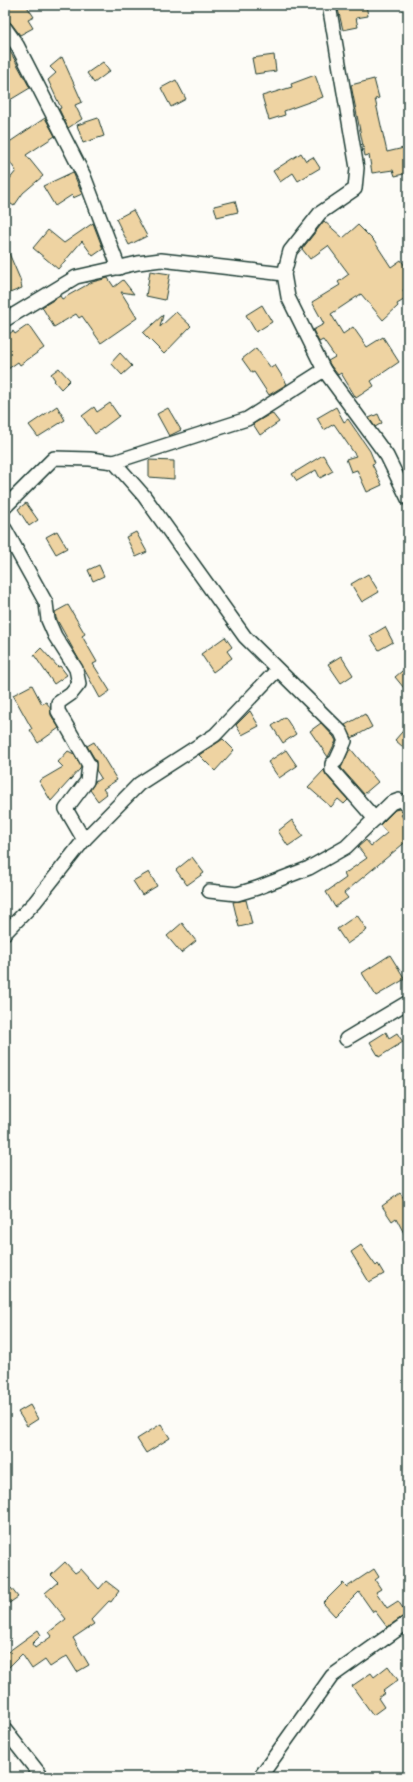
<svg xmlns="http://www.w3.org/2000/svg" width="413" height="1782" font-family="Sriracha,sans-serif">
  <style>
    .building { fill: #eed3a2; stroke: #1f3d34 }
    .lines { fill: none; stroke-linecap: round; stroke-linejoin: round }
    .minor-casing { stroke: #1f3d34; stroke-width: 16 }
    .minor { stroke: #fdfcf7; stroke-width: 13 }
  </style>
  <rect width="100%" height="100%" fill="#fdfcf7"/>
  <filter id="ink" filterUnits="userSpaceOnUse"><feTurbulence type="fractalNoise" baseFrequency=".025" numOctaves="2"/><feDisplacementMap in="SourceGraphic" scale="8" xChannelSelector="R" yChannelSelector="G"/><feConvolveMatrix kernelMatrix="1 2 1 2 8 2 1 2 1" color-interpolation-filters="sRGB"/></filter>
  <g filter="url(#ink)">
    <!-- building -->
    <g class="building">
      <path d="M5 5H26L34 17 28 20 33 28 20 35 11 23 5 20Z"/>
      <path d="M337 5H366L368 16 356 18 358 27 343 30Z"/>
      <path d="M5 42 30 88 5 103Z"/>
      <path d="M274 55 276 71 255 74 252 58Z"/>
      <path d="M62 57 82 102 75 105 82 119 68 128 59 109 61 108 48 80 56 73 50 67Z"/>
      <path d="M103 62 110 71 94 83 87 73Z"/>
      <path d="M315 75 323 97 284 111 285 115 269 120 262 96 292 87 291 84Z"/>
      <path d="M374 79 379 98 375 99 387 152 408 147V173L395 176 393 170 372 173 369 155 365 156 351 85Z"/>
      <path d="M176 80 186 99 171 107 161 88Z"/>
      <path d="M45 118 55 136 26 155 43 176 23 193 14 206 5 200V185L16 171 5 155V145Z"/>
      <path d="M98 118 104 136 83 143 77 125Z"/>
      <path d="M301 153 306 161 313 157 320 168 298 181 293 173 280 182 273 171Z"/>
      <path d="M73 172 82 194 73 198 72 195 55 206 43 186Z"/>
      <path d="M235 201 238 212 217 217 214 206Z"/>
      <path d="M133 210 147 236 129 245 116 219Z"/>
      <path d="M324 221 343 238 358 225 374 241 391 267 401 260 408 271V287L403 290 407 298 397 304 398 306 383 320 361 294 331 314 343 334 353 327 367 347 383 337 399 362 371 381 374 386 356 398 341 373 338 375 331 366 328 361 335 357 323 340 319 342 313 330 324 324 312 302 340 285 338 282 349 274 328 246 310 259 302 249Z"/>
      <path d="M93 223 103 249 93 256 82 241 58 269 33 248 48 230 64 243Z"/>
      <path d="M5 244 20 279 22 288 5 295Z"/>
      <path d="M150 271 170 274 165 300 146 296Z"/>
      <path d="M108 278 114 287 123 280 134 294 121 292 137 318 101 343 82 316 79 318 76 314 54 327 42 307 60 296 62 299 92 282Z"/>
      <path d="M262 305 272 322 256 332 246 315Z"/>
      <path d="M176 312 191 326 164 354 143 333 163 315 160 327Z"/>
      <path d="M28 325 44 348 20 365 18 362 5 371V337L13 331 15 334Z"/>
      <path d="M256 348 271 368 275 365 287 384 269 395 254 372 252 373 242 359Z"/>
      <path d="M120 353 132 366 122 375 111 363Z"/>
      <path d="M59 368 70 380 61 389 54 381 55 380 51 374Z"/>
      <path d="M110 403 119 416 95 434 82 416 94 407 97 412Z"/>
      <path d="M57 406 65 420 38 437 29 425Z"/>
      <path d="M336 407 344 422 348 419 370 451 375 463 372 464 382 485 367 492 357 470 351 472 346 459 356 456 334 424 324 430 317 418Z"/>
      <path d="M168 408 181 430 169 436 157 414Z"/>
      <path d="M272 413 279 422 260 435 253 424Z"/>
      <path d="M378 414 382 423 375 427 369 418Z"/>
      <path d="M323 455 333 471 320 478 316 470 297 481 292 474Z"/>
      <path d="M149 460 174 461V479L149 477Z"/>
      <path d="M26 503 38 520 29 526 18 509Z"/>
      <path d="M57 531 67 548 56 554 46 537Z"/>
      <path d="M136 532 147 552 136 557 126 537Z"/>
      <path d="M99 565 104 576 93 581 88 570Z"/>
      <path d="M368 574 379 592 362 602 351 584Z"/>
      <path d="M68 605 85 634 82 636 97 662 93 664 110 691 100 698 56 618 55 612Z"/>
      <path d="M385 627 393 642 379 650 370 636Z"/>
      <path d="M225 637 232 647 227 651 232 658 213 672 201 654Z"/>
      <path d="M41 648 58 667 60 666 67 675 54 684 34 655Z"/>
      <path d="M341 656 353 675 341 683 328 664Z"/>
      <path d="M408 666V693L395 677Z"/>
      <path d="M32 685 42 704 46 702 50 707 51 715 59 728 38 743 30 730 32 729 13 695Z"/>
      <path d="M250 711 259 726 242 735 236 725Z"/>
      <path d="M365 714 372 727 352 738 345 725Z"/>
      <path d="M285 717 296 734 283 743 272 726Z"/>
      <path d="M321 723 334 737 336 741 328 757 310 731Z"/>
      <path d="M408 725V742L403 747 395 740Z"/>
      <path d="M223 739 234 750 215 771 199 755Z"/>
      <path d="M94 742 117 780 103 789 107 794 98 801 90 790 95 782 101 778 96 770V761L87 746Z"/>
      <path d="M350 748 378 782 364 794 341 768Z"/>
      <path d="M286 750 297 766 279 778 268 762Z"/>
      <path d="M68 751 74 754 81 767 80 769 51 801 39 781 63 767 58 762Z"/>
      <path d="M324 770 326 775 348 800 344 804 338 799 331 807 308 787Z"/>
      <path d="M399 809 404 813 401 815 408 824V840L344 893 348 898 335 907 326 892 346 878 344 874 367 858 358 847 366 840 371 846 387 833 380 825 395 810Z"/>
      <path d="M292 820 303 836 288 846 278 831Z"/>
      <path d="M192 857 204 873 187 885 176 870Z"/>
      <path d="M149 872 157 886 142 895 133 881Z"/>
      <path d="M246 900 252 924 239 927 233 902Z"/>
      <path d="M357 915 367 930 347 944 337 929Z"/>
      <path d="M182 923 196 941 181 953 167 936Z"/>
      <path d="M390 955 405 979 376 996 362 973Z"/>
      <path d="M386 1032 389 1038 397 1033 403 1042 379 1057 370 1042Z"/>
      <path d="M400 1193 408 1204V1241L396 1218 392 1221 382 1206Z"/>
      <path d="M361 1245 376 1266 378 1264 384 1274 369 1282 351 1252Z"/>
      <path d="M30 1405 38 1419 27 1426 18 1412Z"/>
      <path d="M161 1424 170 1438 146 1453 137 1439Z"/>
      <path d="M65 1562 75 1573 81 1569 99 1589 106 1581 119 1591 111 1602 109 1601 91 1620 94 1624 73 1638 89 1665 77 1672 67 1656 50 1667 45 1660 32 1669 22 1654 5 1671V1654L38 1630 41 1635 32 1644 35 1648 52 1636 49 1632 66 1619 45 1593 58 1582 51 1575Z"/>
      <path d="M374 1569 379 1577 375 1580 381 1589 376 1592 387 1608 398 1601 407 1614 387 1627 375 1611 373 1612 359 1592 335 1616 323 1603 343 1583 347 1587Z"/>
      <path d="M11 1588 18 1597 5 1606V1592Z"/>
      <path d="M388 1666 398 1680 383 1691 385 1693 378 1698 384 1707 373 1715 352 1686 371 1673 374 1677Z"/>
    </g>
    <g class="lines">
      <defs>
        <g id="minor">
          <path d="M329 5 357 168 355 189 320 213 290 251 284 274 288 297 324 370 387 456 408 499"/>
          <path d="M5 28 17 45 84 176 119 268"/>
          <path d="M5 320 76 277 138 263 161 260 284 274"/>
          <path d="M114 462 144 496 245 637 341 732 345 741 336 761 332 764V770L375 819"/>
          <path d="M5 507 54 458 90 459 114 462 247 419 324 370"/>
          <path d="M5 529 46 603 48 620 55 636 76 669 79 684 71 694 58 703V711L89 765 87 781 66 809 84 840 35 902 5 933"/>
          <path d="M84 840 139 784 215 735 277 670"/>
          <path d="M209 891 237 894 257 888 309 868 346 847 391 803 399 800 404 802 408 807"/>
          <path d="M346 1039 408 1002"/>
          <path d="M5 1730 42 1777"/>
          <path d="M260 1777 332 1676 408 1622"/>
        </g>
      </defs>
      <!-- minor casing -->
      <use href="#minor" class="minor-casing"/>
      <!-- minor -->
      <use href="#minor" class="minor"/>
    </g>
  </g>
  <!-- margin -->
  <rect width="413" height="1782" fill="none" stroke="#fdfcf7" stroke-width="20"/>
  <rect x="10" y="10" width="393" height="1762" fill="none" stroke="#1f3d34" stroke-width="1.5" filter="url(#ink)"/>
</svg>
